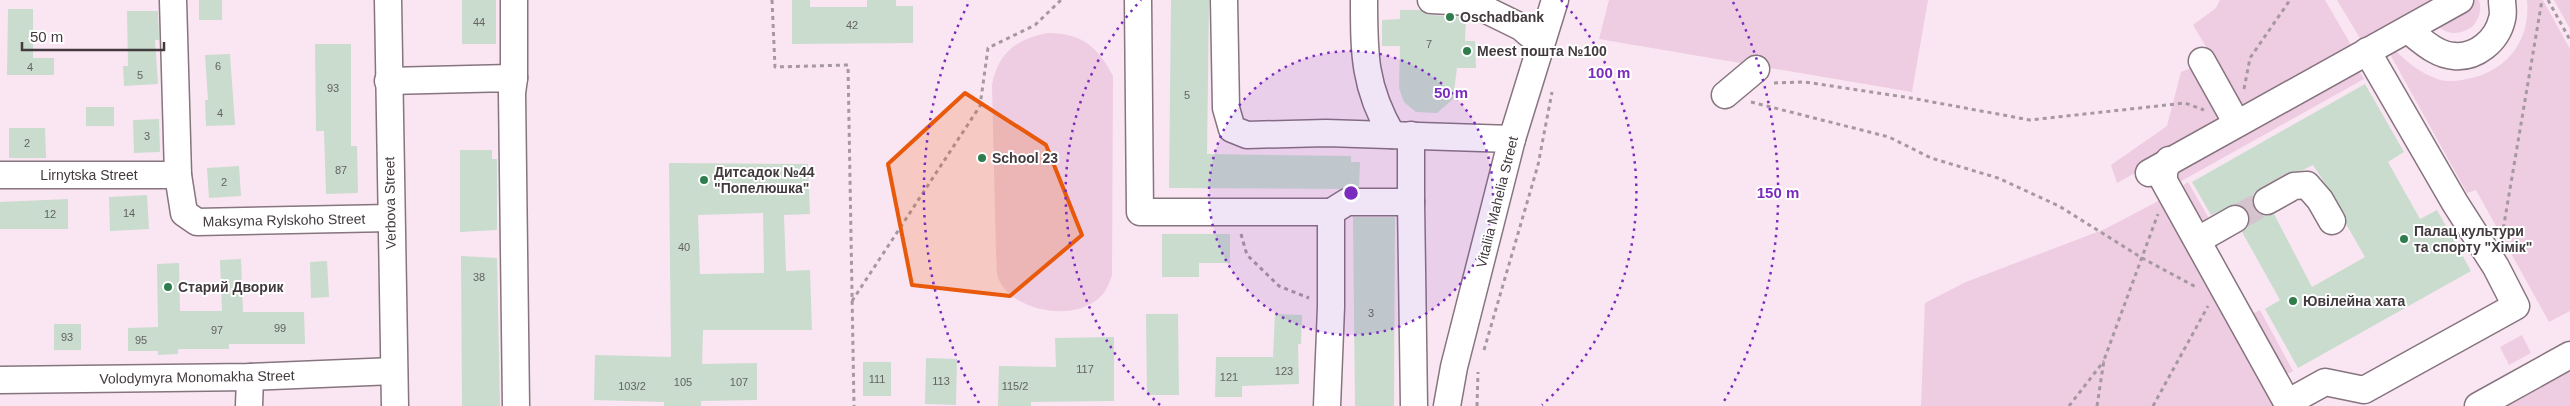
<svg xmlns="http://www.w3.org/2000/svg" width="2570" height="406" font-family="Helvetica,sans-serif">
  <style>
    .green { fill: #eecce1 }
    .building { fill: #c9dcce; fill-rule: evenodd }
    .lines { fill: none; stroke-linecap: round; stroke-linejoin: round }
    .minor-tunnel { stroke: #d5c4ce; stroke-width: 26; stroke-dasharray: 26 13; stroke-linecap: butt }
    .minor-casing { stroke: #86747f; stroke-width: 29 }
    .path { stroke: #a698a0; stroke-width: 3; stroke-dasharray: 4 4; stroke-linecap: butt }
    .minor { stroke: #fff; stroke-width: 26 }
    .marked { fill: #e8590c; fill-opacity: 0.2; stroke: #e8590c; stroke-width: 4; stroke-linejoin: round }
    .ring { fill: none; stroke: #7b2cbf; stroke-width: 2.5; stroke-dasharray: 2.5 5 }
    .poi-dot { fill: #2f7d4d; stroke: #fff; stroke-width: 2 }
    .labels { text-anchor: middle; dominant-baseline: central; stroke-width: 4; stroke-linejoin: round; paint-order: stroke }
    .number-label { font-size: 11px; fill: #646262 }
    .poi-label { font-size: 14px; font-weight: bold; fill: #423a3e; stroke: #fff; text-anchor: start }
    .street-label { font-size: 14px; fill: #423a3e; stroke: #fff }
    .centre { fill: #7b2cbf; stroke: #fff; stroke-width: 2.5 }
    .ring-label { font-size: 15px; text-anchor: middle; font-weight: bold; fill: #7b2cbf; stroke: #fff; stroke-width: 4; stroke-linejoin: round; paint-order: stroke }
  </style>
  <rect width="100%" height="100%" fill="#fae6f2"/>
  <!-- green -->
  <g class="green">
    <path d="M1609 0H1928L1912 92 1599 39Z"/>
    <path d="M2220 0H2325L2354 50 2243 109 2193 25 2216 8Z"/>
    <path d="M2337 0H2445L2364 45Z"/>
    <path d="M2467 0H2479C2482 11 2479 19 2472 27 2458 36 2446 35 2434 23Z"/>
    <path d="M2527 0H2543L2570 49V311L2549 322 2476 190 2467 193 2386 47 2390 45C2404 60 2419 73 2440 80 2448 82 2459 81 2467 79 2507 72 2531 40 2527 0Z"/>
    <path d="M2554 0H2570V29Z"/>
    <path d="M1048 33C1082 33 1098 47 1113 76L1112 275C1109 284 1106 292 1099 298 1073 322 1012 312 998 278 996 271 997 262 996 255L992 85C998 53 1016 39 1048 33Z"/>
    <path d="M2355 64 2364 79 2176 184 2174 173Z"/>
    <path d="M2191 68 2224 111 2217 127 2117 183 2111 165 2167 126 2181 72Z"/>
    <path d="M2188 182 2211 222 2200 228 2178 189Z"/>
    <path d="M2164 198 2278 406H1921L1925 303 1966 282 2105 229Z"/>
    <path d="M2260 310 2293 371 2282 377 2248 316Z"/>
    <path d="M2522 335 2531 353 2509 365 2500 347Z"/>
    <path d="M2570 355V406H2478Z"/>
  </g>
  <!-- building -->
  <g class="building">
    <rect x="199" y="0" width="23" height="20"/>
    <rect x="462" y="0" width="34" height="44"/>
    <path d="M792 0H810V7H867V0H896V6H913V43L792 44Z"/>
    <path d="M1171 0H1209L1207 154 1351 156V162H1360L1359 187 1339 189 1169 188Z"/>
    <path d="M8 9H33V58H54V75H7Z"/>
    <path d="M1400 10H1421L1430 15 1466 17 1465 41H1475L1476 68H1457L1453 99 1437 113 1416 112 1404 102 1399 88 1400 46H1382V20L1400 19Z"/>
    <path d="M127 11H158L159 40H155L158 84 124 86 123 66H128Z"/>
    <path d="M315 44H351V146H357L358 193 326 194 324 131H316Z"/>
    <path d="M230 54 235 125 206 126 205 100H208L205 55Z"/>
    <path d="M2365 84 2404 152 2388 162 2420 219 2437 210 2471 271 2298 368 2265 309 2280 300 2242 232 2248 227 2250 220 2248 211 2242 206 2235 204 2211 215 2192 182ZM2313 165 2345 214 2346 224 2365 257 2312 287 2274 214 2266 216 2259 214 2254 208 2252 200 2254 193 2260 188 2287 173 2303 170Z"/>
    <rect x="86" y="107" width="28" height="19"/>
    <path d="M159 119 160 152 134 153 133 120Z"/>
    <path d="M9 128H45L46 158H9Z"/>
    <path d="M460 150H492V159H497V230L460 232Z"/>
    <path d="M669 163 808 164 810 214 784 215 786 271 810 270 812 330H703L702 364 757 363V400L701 401V406H664V402L594 400 595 355 671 357ZM763 213 764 273 700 274 698 215Z"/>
    <path d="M239 166 241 196 209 198 207 168Z"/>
    <path d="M147 195 149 229 110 231 109 197Z"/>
    <path d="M68 199V229H0V202Z"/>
    <path d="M1353 217H1395L1394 406H1355Z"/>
    <path d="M1162 234H1230V263H1199V277H1162Z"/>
    <path d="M461 256 497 258 500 406H462Z"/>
    <path d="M241 259 243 312H304L305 344H229V349H178V354L158 355V351H128V328L158 327 157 264 179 263 180 311H222L220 260Z"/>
    <path d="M327 261 329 297 311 298 310 262Z"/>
    <path d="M1146 314H1178L1179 395H1147Z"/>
    <path d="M1275 314 1302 315 1301 344H1298L1299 384 1242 386V397H1215L1216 357H1273Z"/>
    <rect x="54" y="324" width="27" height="26"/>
    <path d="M1114 337V401L1031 402V406H998L999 366 1056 367 1055 338Z"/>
    <path d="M926 358 957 359 956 405 925 404Z"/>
    <rect x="863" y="362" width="28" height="34"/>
  </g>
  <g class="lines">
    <!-- minor-tunnel -->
    <path class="minor-tunnel" d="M2235 219 2267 201"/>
    <defs>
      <g id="minor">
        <path d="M173 0 178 175 184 213 197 222 390 218"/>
        <path d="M388 0 395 406"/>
        <path d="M1138 0 1140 212H1331V307L1327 406"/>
        <path d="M1224 0 1226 108 1232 129 1247 135 1326 133 1512 139"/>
        <path d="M1364 0C1364 54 1364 87 1392 135"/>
        <path d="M1431 0 1470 2 1521 27 1540 43"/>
        <path d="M2408 30C2421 40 2436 55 2454 56 2476 58 2497 41 2502 19 2504 14 2502 6 2502 0"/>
        <path d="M2202 61 2236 122"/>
        <path d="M514 78V0"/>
        <path d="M388 81 514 78 512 93 516 406"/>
        <path d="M1725 95 1756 69"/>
        <path d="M2169 160 2164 171V181L2289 406"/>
        <path d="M2149 173 2460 0"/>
        <path d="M0 175H178"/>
        <path d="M2267 201 2294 186 2307 185 2320 200 2332 221"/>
        <path d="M1411 202 1414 406"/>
        <path d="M1331 212 1347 202H1411V135"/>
        <path d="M2198 240 2235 219"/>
        <path d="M0 380 250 377 394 371"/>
        <path d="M2287 403 2325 382 2364 390 2516 306 2496 267 2455 203 2367 51"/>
        <path d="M249 406 250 377"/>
        <path d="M1447 406 1454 367 1512 139 1555 0"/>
        <path d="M2478 406 2570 355"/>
      </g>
    </defs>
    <!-- minor casing -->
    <use href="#minor" class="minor-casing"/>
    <!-- path -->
    <g class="path">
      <path d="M772 0 775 67 848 65 854 406"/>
      <path d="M2548 0 2570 40"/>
      <path d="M1774 83 1805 82 1911 98 2030 120 2185 103 2204 110"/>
      <path d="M2244 89 2250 58 2290 0"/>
      <path d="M1751 102 1889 137 1931 158 1998 178 2059 206 2142 258 2196 287"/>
      <path d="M1241 234 1247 255 1279 286 1309 298"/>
      <path d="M2502 236 2542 0"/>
      <path d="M852 301 980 106 988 48 1035 25 1061 0"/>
      <path d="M1484 350 1538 165 1552 92"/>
      <path d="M1477 406 1478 372"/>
      <path d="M2069 406 2104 361"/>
      <path d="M2097 406 2104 360 2158 214"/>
      <path d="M2153 406 2208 306"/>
    </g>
    <!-- minor -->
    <use href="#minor" class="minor"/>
  </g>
  <!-- marked area -->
  <path class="marked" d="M965 93 1046 145 1082 235 1010 296 912 285 888 164Z"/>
  <!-- distance rings -->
  <circle cx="1351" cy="193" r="142" fill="#7b2cbf" fill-opacity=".12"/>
  <g class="ring">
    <circle cx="1351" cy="193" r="142"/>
    <path d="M1160 405A285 285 0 0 1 1141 0M1561 0A285 285 0 0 1 1542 405"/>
    <path d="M979 403A427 427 0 0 1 969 2M1733 2A427 427 0 0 1 1723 403"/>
  </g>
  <!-- markers -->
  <g class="poi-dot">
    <circle cx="1450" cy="17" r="5"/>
    <circle cx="1467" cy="51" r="5"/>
    <circle cx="982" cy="158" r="5"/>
    <circle cx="704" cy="180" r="5"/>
    <circle cx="2404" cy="239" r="5"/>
    <circle cx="168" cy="287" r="5"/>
    <circle cx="2293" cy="301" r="5"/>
  </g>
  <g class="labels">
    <!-- number labels -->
    <g class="number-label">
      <text x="479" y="22">44</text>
      <text x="852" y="25">42</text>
      <text x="1429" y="44">7</text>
      <text x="218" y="66">6</text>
      <text x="30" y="67">4</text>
      <text x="140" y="75">5</text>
      <text x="333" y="88">93</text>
      <text x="1187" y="95">5</text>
      <text x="220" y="113">4</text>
      <text x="147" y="136">3</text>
      <text x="27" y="143">2</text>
      <text x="341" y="170">87</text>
      <text x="224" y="182">2</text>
      <text x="129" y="213">14</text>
      <text x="50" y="214">12</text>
      <text x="684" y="247">40</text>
      <text x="479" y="277">38</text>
      <text x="1371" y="313">3</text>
      <text x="280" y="328">99</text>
      <text x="217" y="330">97</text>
      <text x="67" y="337">93</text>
      <text x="141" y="340">95</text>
      <text x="1085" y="369">117</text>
      <text x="1284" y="371">123</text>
      <text x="1229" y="377">121</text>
      <text x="877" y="379">111</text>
      <text x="941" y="381">113</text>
      <text x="683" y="382">105</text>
      <text x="739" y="382">107</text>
      <text x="632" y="386">103/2</text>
      <text x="1015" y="386">115/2</text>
    </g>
    <!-- poi labels -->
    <g class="poi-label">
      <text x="1460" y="17">Oschadbank</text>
      <text x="1477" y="51">Meest пошта №100</text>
      <text x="992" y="158">School 23</text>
      <text x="714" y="172">Дитсадок №44<tspan x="714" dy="16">"Попелюшка"</tspan></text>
      <text x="2414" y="231">Палац культури<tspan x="2414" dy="16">та спорту "Хімік"</tspan></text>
      <text x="178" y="287">Старий Дворик</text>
      <text x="2303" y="301">Ювілейна хата</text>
    </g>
    <!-- street labels -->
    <g class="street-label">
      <text x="89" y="175">Lirnytska Street</text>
      <text transform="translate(1497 202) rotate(-76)">Vitaliia Mahelia Street</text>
      <text transform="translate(390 203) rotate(-91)">Verbova Street</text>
      <text transform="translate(284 220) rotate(-1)">Maksyma Rylskoho Street</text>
      <text transform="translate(197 377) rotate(-1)">Volodymyra Monomakha Street</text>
    </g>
  </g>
  <circle cx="1351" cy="193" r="8" class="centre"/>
  <g class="ring-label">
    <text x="1609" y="78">100 m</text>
    <text x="1451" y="98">50 m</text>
    <text x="1778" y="198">150 m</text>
  </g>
  <!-- scale -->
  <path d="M22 42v8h142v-8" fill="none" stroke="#423a3e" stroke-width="2.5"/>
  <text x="30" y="42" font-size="15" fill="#423a3e" stroke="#ffffff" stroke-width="4" paint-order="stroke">50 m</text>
</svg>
